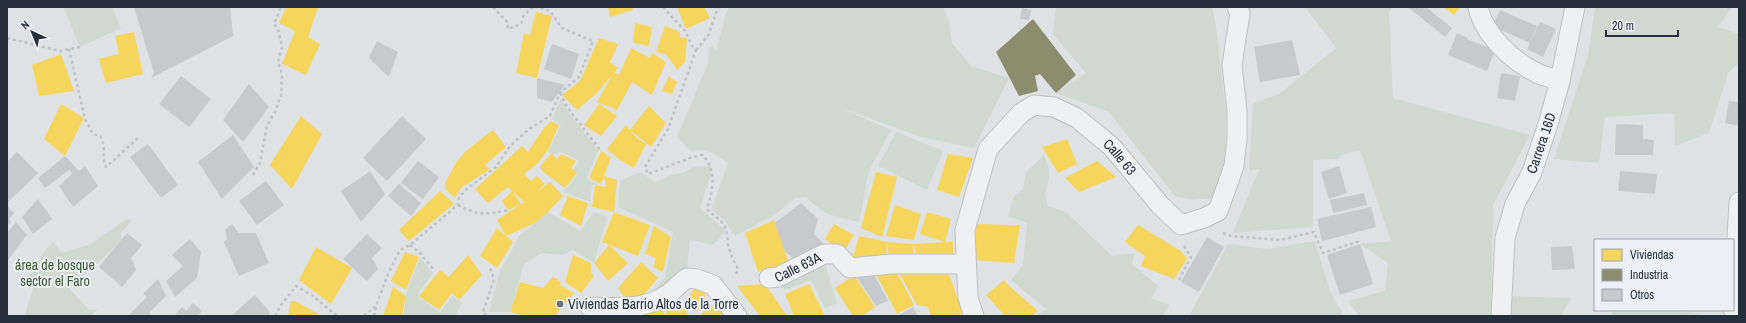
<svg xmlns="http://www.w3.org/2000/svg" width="1746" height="323" font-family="'Archivo Narrow',sans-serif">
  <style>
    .green { fill: #d0d9d0 }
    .homes { fill: #f6d55c }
    .industry { fill: #8c8c6e }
    .building { fill: #c7cacd }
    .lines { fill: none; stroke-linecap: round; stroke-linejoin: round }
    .minor-casing { stroke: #bdc0c3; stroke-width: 21 }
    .path { stroke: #c0c3c6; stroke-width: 2.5; stroke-dasharray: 3 3; stroke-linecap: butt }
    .minor { stroke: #eff0f1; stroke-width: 19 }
    .poi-dot { fill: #676e78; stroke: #ecf0f5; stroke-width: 1.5 }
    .labels { text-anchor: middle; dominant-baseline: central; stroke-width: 4; stroke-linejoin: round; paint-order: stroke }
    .street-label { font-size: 14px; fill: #26303d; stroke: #ecf0f5 }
    .park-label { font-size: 14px; fill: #3c5934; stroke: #ecf0f5 }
    .poi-label { font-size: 14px; fill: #26303d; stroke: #ecf0f5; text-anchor: start }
  </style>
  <rect width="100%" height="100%" fill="#dfe2e5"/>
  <!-- green -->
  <g class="green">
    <path d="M63 7H112L121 28 80 47Z"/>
    <path d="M729 7H943L949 21 952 43 971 66 1009 78 974 148 921 137 841 108 891 130 869 171 859 222C834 216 824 216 806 197L795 198 776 214 735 236 725 221 711 210 728 163C719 157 704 144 692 152L677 137 708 63 709 46 717 49 725 16Z"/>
    <path d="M1056 7H1212L1216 26 1226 114 1225 165 1217 198 1191 200 1175 196 1109 112 1056 93 1086 73 1053 34Z"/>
    <path d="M1305 7H1393L1389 12 1393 98 1530 135 1493 205 1491 316H1359L1348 301 1385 291 1388 263 1360 244 1391 241 1360 151 1346 153 1338 159 1313 160V227L1233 233 1259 169 1249 171 1253 104 1279 94 1336 48Z"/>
    <path d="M1595 7H1732L1718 27 1739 34V63L1728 73 1709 133 1675 146 1674 113 1605 117 1599 163 1554 159 1588 55Z"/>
    <path d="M561 98 567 110 598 150 587 178 589 180 599 185H592L590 202 563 192 578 174 573 170 579 161 561 152 553 155 548 152 561 125 552 119Z"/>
    <path d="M896 132 943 151 927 190 878 166Z"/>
    <path d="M1044 155 1049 169V179L1045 194 1048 206 1066 212 1112 256 1135 253 1132 264 1158 286 1151 298 1170 305 1162 316H1036L1046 309 1011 280 1023 265 1027 223 1008 216 1014 196 1023 189 1026 172Z"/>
    <path d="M711 166V175L700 208 726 231 713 245 690 240 686 278 648 297 665 278 673 232 618 207 620 181 640 172 655 182 671 175 683 173 693 167Z"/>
    <path d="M548 212 580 231 594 212 607 217 594 263 573 250 561 255 542 253 524 264 510 312H489L500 270 509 256 519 236Z"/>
    <path d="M127 219 132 221 120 234 122 239C107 257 87 271 69 288L89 310 98 309 90 316H25C28 304 32 293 35 281L28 278 44 251 53 242 62 253 89 245Z"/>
    <path d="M1315 241 1330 291 1342 312 1341 316H1189L1228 244 1268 249Z"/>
    <path d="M420 258 433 273 419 292V297L440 313 452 296 462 303 455 316H403L407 291Z"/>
    <path d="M824 260 830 281 837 303 825 308 811 280 785 290 776 281Z"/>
    <path d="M1510 296 1571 298 1561 316H1510Z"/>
    <path d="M1614 310H1671L1712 316H1610Z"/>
  </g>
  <!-- homes -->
  <g class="homes">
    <path d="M286 7H318L308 37 320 44 306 75 282 64 295 31 279 23Z"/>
    <path d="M608 7H632L633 10 610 17Z"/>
    <path d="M677 7H704L710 18 686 29Z"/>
    <path d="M1443 7H1460L1454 15Z"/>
    <path d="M536 12 552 16 537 78 516 73 524 33 530 35Z"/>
    <path d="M635 23 652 27 649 46 633 43Z"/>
    <path d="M665 26 680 32V37L687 38 685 62 677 70 666 54 656 52Z"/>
    <path d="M134 32 143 74 106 83 99 59 119 54 115 36Z"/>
    <path d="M599 38 618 44 610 62 618 68 597 93 577 110 562 95 580 81Z"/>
    <path d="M631 48 650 58 652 53 666 62 652 95 632 82 617 110 597 102 614 72 619 75Z"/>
    <path d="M61 54 74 91 39 96 32 65Z"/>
    <path d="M669 76 677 82 672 94 662 91Z"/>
    <path d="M61 104 84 118 65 156 44 139Z"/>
    <path d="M599 104 617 116 601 136 584 125Z"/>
    <path d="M649 106 666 123 651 147 630 130 637 138 646 144 634 168 620 160 607 149 626 125 630 130Z"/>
    <path d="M301 116 322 134 292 189 270 165Z"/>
    <path d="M551 121 559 125 548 150 537 164 524 174 531 181 537 176 545 184 537 192 550 182 563 196 548 212 535 223 506 236 513 242 497 268 480 256 497 228 506 236 497 220 521 204 508 210 502 201 512 191 521 204 525 203 511 190 508 187 488 203 475 189 522 146 528 152 543 129Z"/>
    <path d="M493 130 506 147 485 165 490 169 461 188 455 198 446 190 445 183 457 161 467 150Z"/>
    <path d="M1067 139 1077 164 1058 173 1042 147Z"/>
    <path d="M601 151 611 158 604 176 617 180 614 212 592 207 595 185 606 187 604 176 601 184 589 178Z"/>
    <path d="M551 153 557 159 561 154 576 161 571 168 577 173 565 188 542 171 540 167Z"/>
    <path d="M948 154 973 158 959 197 937 190Z"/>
    <path d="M1097 161 1116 177 1079 192 1065 178Z"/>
    <path d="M876 172 897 177 882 237 861 228Z"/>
    <path d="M440 191 454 204 409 241 399 230Z"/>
    <path d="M568 196 588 203 581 226 560 215Z"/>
    <path d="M895 205 921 214 914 240 886 236Z"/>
    <path d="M614 212 650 225 638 256 602 242Z"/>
    <path d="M927 212 951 219 945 242 953 241V258L919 260 913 244 915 260 889 259 887 242 913 244 945 242 920 234Z"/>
    <path d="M774 220 789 263 758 272 745 233Z"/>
    <path d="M834 224 854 235 843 253 825 239Z"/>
    <path d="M976 224 1020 225 1014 263 973 260Z"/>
    <path d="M1138 225 1181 251 1187 259 1174 279 1141 266 1145 256 1125 242Z"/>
    <path d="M654 226 671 237 663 272 653 267 656 258 645 254Z"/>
    <path d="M859 236 887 242 885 263 853 257Z"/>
    <path d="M609 245 628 263 608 281 594 263Z"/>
    <path d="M316 247 352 268 331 304 299 280Z"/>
    <path d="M405 252 419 257 406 290 391 281Z"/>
    <path d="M468 255 482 275 459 300 452 293 439 310 419 296 440 270 449 277Z"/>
    <path d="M573 255 591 263V273L594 276 581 293 565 282Z"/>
    <path d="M641 262 658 278 642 297 625 298 618 288Z"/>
    <path d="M893 265 914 305 897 314 876 274Z"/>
    <path d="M947 268 963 314 957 316H931L928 307 917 305 897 269Z"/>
    <path d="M854 275 875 307 862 316H853L835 288Z"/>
    <path d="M553 277 561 282 560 285 574 293 555 316H526L510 312 520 282 543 288Z"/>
    <path d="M1004 280 1008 285 1038 311 1031 316H1005L986 295Z"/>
    <path d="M765 284 787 316H760L737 286Z"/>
    <path d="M809 284 825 316H794L785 294Z"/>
    <path d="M393 287 406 296 402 316H383Z"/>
    <path d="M694 288 706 294 697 312 685 305Z"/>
    <path d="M679 300 678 303 685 308 689 316H667L665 308Z"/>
    <path d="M291 301H295L322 316H288Z"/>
    <path d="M706 304 724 311 721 316H701Z"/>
    <path d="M662 307 665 316H606Z"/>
  </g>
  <!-- industry -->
  <path class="industry" d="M1033 19 1076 75 1056 93 1040 74 1035 76 1038 91 1019 96 996 52Z"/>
  <!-- building -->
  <g class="building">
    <path d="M134 7H230L233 36 151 78 154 73Z"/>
    <path d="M1410 7H1426L1452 28 1445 37 1409 8Z"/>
    <path d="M1022 8 1031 10 1029 20 1020 19Z"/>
    <path d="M1500 10 1537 26 1530 43 1492 26Z"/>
    <path d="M1540 22 1556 29 1543 57 1527 49Z"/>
    <path d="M1457 33 1468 38 1467 39 1495 50 1487 71 1448 55Z"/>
    <path d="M1292 40 1300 75 1260 82 1254 47Z"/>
    <path d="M377 41 398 52 389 77 369 58Z"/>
    <path d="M552 44 579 54 571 79 544 69Z"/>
    <path d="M1501 73 1520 76 1515 101 1497 98Z"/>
    <path d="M181 76 211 99 189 127 159 104Z"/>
    <path d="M537 78 565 85 552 102 537 98Z"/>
    <path d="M249 84 269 107 243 142 223 120Z"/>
    <path d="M1729 101 1739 102V126L1725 123Z"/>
    <path d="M402 116 426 139 387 181 363 158Z"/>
    <path d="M1616 124 1643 125V139L1654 140 1653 155H1615Z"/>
    <path d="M233 135 254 167 222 199 198 162Z"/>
    <path d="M148 144 178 185 161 198 130 157Z"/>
    <path d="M17 152 38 173 7 203V162Z"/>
    <path d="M65 156 79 171 85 166 98 186 73 207 59 186 72 174 69 170 45 188 38 178Z"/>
    <path d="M418 161 439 177 423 199 401 183Z"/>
    <path d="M1339 166 1347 193 1329 199 1321 172Z"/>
    <path d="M370 171 385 194 361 222 341 191Z"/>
    <path d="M1620 171 1657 174 1655 194 1618 191Z"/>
    <path d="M266 181 284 205 257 225 239 201Z"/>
    <path d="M399 184 421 203 411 216 388 196Z"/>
    <path d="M1364 193 1367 205 1333 213 1330 200Z"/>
    <path d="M38 199 52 219 33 234 22 217Z"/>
    <path d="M801 203 818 219 814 234 824 244V249L799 262 785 252 775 223Z"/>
    <path d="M7 205 14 213 9 219 11 222 7 226Z"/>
    <path d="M1371 207 1376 227 1322 241 1317 219Z"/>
    <path d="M16 222 27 235 8 260 7 259V233Z"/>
    <path d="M232 224 239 233H256L269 263 239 276 224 242 227 239 225 230Z"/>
    <path d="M127 233 142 245 131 258 136 270 122 287 99 267Z"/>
    <path d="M367 234 382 248 372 258 378 269 367 281 343 259Z"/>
    <path d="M1207 237 1224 247 1199 292 1181 282Z"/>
    <path d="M190 239 201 252 197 278 175 297 166 281 183 266 172 255Z"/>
    <path d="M1360 244 1373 284 1340 295 1327 255Z"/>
    <path d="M1572 246 1575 269 1552 270 1551 247Z"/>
    <path d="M870 267 888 301 876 306 854 273Z"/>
    <path d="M158 279 166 296 149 313 152 316H128L147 297 143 294Z"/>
    <path d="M255 295 270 312 268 316H231Z"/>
    <path d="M193 303 202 311 198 316H174L182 307 186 311Z"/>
    <path d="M913 307 918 316H898Z"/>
  </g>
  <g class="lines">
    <defs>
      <g id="minor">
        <path d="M1478 7C1484 35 1513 62 1539 74 1546 77 1553 78 1560 81L1548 124 1532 172 1515 204 1505 238 1501 316"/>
        <path d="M1560 81 1575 7"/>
        <path id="s1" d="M769 278 778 277 824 254H837L850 268 891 264H965"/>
        <path d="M590 307C615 308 647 310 668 294 675 289 680 283 687 278L697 279 713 285 737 316"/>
        <path d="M1733 309 1739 202"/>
        <path id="s2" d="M974 316 968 298 965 230 988 149 1021 113 1034 105 1054 107 1077 118 1112 147 1160 205 1181 225 1204 218 1218 211 1234 166 1237 139V111L1232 65 1240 13 1237 7"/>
      </g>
    </defs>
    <!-- minor casing -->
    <use href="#minor" class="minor-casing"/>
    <!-- path -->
    <g class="path">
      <path d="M493 7 507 22 508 29 521 24 524 15 533 7"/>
      <path d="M663 7 685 31 692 46 696 50 668 129 645 167 648 174 693 157 703 155C717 173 713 188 707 209 711 215 720 218 723 224 728 231 727 238 728 245 730 253 734 261 738 269L735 277"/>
      <path d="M7 38 60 51 80 47"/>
      <path d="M69 49 85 119 93 134 100 136C107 146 101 157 106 167L138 138"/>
      <path d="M696 50 709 34 718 7"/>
      <path d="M560 93 567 107 601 151"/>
      <path d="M253 175 260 163 267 126 275 112 281 95 282 74 278 62 282 47 278 29 274 24 281 7"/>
      <path d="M458 205C475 215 489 215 508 210"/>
      <path d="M1223 233 1231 236 1280 240 1314 232 1323 253 1360 241"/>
      <path d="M410 245 420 253 434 270"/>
      <path d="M1179 280 1191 257 1184 246"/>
      <path d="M275 316 281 305 296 286 313 296 337 316"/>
      <path d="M364 316 376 306"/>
      <path d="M374 316 376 306 388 274 400 250 410 245 458 205 459 197 468 188 496 167 510 146 529 129 550 116 560 93 579 77 593 41 562 28 550 11 536 7"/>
      <path d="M486 316 483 312 494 279 489 266"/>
    </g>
    <!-- minor -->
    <use href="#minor" class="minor"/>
  </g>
  <!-- markers -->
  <circle class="poi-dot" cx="560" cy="304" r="4"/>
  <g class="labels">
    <!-- street labels -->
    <g class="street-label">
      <text transform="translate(1541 143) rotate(-71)">Carrera 16D</text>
      <text stroke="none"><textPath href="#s2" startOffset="339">Calle 63</textPath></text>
      <text stroke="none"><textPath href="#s1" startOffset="31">Calle 63A</textPath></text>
    </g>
    <!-- park labels -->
    <g class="park-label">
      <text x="55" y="265">área de bosque<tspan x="55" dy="16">sector el Faro</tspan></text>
    </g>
    <!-- poi labels -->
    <g class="poi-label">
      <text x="568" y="304">Viviendas Barrio Altos de la Torre</text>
    </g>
  </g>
  <!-- border -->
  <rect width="1746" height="323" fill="none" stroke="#26303d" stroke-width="16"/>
  <!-- legend -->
  <rect x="1594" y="239" width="140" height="72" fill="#ecf0f5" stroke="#9da3ab"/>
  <rect x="1602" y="249" width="20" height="12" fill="#f6d55c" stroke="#9da3ab"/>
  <text x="1630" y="259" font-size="12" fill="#26303d">Viviendas</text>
  <rect x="1602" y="269" width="20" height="12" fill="#8c8c6e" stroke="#9da3ab"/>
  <text x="1630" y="279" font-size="12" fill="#26303d">Industria</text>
  <rect x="1602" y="289" width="20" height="12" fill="#c7cacd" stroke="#9da3ab"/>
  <text x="1630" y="299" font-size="12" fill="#26303d">Otros</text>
  <!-- north arrow -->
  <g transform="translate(32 32) rotate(316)" stroke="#ecf0f5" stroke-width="3" paint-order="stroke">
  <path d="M0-3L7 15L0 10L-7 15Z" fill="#26303d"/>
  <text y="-6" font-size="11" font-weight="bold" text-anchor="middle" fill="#26303d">N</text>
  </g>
  <!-- scale -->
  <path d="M1606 30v6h72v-6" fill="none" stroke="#26303d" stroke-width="2"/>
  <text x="1612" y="30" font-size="12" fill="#26303d" stroke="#ecf0f5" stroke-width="3" paint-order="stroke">20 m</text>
</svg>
